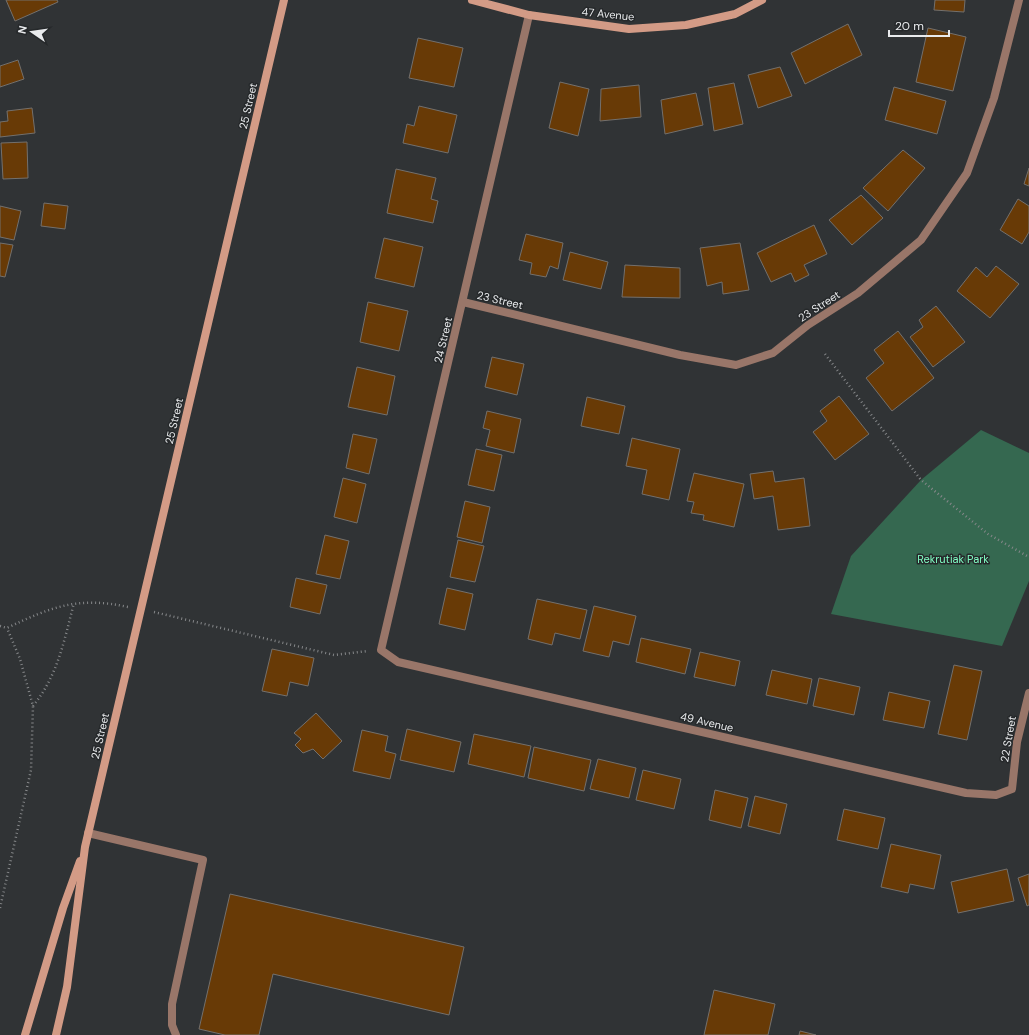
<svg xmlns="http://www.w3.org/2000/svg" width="1029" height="1035" font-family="'DM Sans',sans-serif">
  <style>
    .green { fill: #356850 }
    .building { fill: #683a06; stroke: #73706d }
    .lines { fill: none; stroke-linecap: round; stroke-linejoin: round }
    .path { stroke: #86888a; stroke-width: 2.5; stroke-dasharray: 1 3; stroke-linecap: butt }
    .lane { stroke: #997669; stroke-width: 8 }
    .street { stroke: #997669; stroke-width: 8 }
    .secondary { stroke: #d39b86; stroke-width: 8 }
    .labels { text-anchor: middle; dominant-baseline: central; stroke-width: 3; stroke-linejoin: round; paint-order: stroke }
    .street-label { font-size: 11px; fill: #e9ebed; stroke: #26292b }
    .park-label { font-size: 11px; fill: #80fdc3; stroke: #26292b }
  </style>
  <rect width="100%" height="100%" fill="#303335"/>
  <!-- green -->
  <path class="green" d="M981 430 1029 453V581L1002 646 831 614 851 556 921 480Z"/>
  <!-- building -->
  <g class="building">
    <path d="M6 0H57L58 2 15 21Z"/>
    <path d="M935 0H965L964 12 934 10Z"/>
    <path d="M848 24 862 55 805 84 791 53Z"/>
    <path d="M928 28 966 37 953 91 916 82Z"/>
    <path d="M418 38 463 48 454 87 409 78Z"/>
    <path d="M18 60 24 79 0 87V66Z"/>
    <path d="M780 67 792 96 758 108 748 75Z"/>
    <path d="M560 82 589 89 578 136 549 128Z"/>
    <path d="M734 83 743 124 714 131 708 88Z"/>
    <path d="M639 85 641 117 600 121 601 89Z"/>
    <path d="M894 87 946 101 937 134 885 120Z"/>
    <path d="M696 93 703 125 665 134 661 100Z"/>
    <path d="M419 106 457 115 448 153 403 143 407 124 414 126Z"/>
    <path d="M32 108 35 133 0 137V122L8 121 7 111Z"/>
    <path d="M27 142 28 178 3 179 1 143Z"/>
    <path d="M903 150 925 168 888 211 863 188Z"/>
    <path d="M1029 168V186L1024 184Z"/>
    <path d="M396 169 436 178 431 199 438 201 433 223 387 213Z"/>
    <path d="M861 195 883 218 852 245 829 220Z"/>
    <path d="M1018 199 1029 206V232L1022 244 1000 230Z"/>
    <path d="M44 203 68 206 65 229 41 226Z"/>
    <path d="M0 206 21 211 14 240 0 237Z"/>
    <path d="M814 225 827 254 804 265 809 275 795 282 791 273 771 282 757 253Z"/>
    <path d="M526 234 563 243 558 269 550 266 546 277 530 274 532 263 519 260Z"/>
    <path d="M384 238 423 247 414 287 375 278Z"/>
    <path d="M0 243 13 245 5 277 0 276Z"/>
    <path d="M740 243 749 290 723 294 722 282 707 286 700 248Z"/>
    <path d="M570 252 608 262 601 289 563 280Z"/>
    <path d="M625 265 680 268V298L622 297Z"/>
    <path d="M996 266 1019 284 990 318 957 291 976 267 987 277Z"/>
    <path d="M368 302 408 311 399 351 360 342Z"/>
    <path d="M936 306 965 342 933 367 910 337 923 327 919 320Z"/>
    <path d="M898 331 934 378 892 411 866 378 884 363 874 350Z"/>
    <path d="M492 357 524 364 517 395 485 387Z"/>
    <path d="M357 367 395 376 387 415 348 407Z"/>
    <path d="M839 396 869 434 835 460 813 432 827 421 820 411Z"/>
    <path d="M587 397 625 406 619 434 581 426Z"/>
    <path d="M487 411 521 419 514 453 486 446 490 430 483 428Z"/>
    <path d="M353 434 377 439 369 474 346 468Z"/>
    <path d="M632 438 680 449 669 500 642 494 647 470 626 466Z"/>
    <path d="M476 449 502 455 494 491 468 485Z"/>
    <path d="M773 471 775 482 804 478 810 526 778 530 773 496 754 499 750 474Z"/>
    <path d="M694 473 744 484 734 527 703 520 704 515 691 513 694 502 687 501Z"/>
    <path d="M343 478 366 484 357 523 334 517Z"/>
    <path d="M465 501 490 507 482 543 457 537Z"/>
    <path d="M325 535 349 541 340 579 316 574Z"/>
    <path d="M458 540 484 546 475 582 450 577Z"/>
    <path d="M296 578 327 585 320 614 290 607Z"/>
    <path d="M447 588 473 594 465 630 439 624Z"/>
    <path d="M537 599 587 610 580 639 555 633 552 645 528 639Z"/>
    <path d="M594 606 636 616 629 645 613 641 609 657 583 651Z"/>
    <path d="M641 638 691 649 685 674 636 662Z"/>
    <path d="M272 649 314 658 308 686 290 682 287 696 262 691Z"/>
    <path d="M700 652 740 661 735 686 694 677Z"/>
    <path d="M954 665 982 671 967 740 938 734Z"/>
    <path d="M772 670 812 679 807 704 766 695Z"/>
    <path d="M819 678 860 687 854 715 813 706Z"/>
    <path d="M889 692 930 701 924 728 883 720Z"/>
    <path d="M316 713 342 741 323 759 313 749 303 753 295 745 301 739 294 733Z"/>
    <path d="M407 729 461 742 454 772 400 760Z"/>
    <path d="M362 730 388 736 385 751 396 754 390 779 353 771Z"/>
    <path d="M474 734 531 746 524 777 468 764Z"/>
    <path d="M534 747 591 760 584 791 528 778Z"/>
    <path d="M598 759 636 768 629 798 590 789Z"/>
    <path d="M643 770 681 779 674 809 636 800Z"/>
    <path d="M715 790 748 798 741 828 709 820Z"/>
    <path d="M755 796 787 804 780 834 748 826Z"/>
    <path d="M844 809 885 818 878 849 837 840Z"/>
    <path d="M891 844 941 855 934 889 910 884 908 893 881 887Z"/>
    <path d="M1007 869 1014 901 958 913 951 882Z"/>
    <path d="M1029 874V905L1027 906 1018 878Z"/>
    <path d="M230 894 464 947 449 1015 273 974 259 1035H225L199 1029Z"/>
    <path d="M714 990 775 1004 768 1035H704Z"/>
    <path d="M800 1031 816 1035H799Z"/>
  </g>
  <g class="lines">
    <!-- path -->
    <g class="path">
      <path d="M825 354 921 480 988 534 1029 557"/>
      <path d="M154 612 334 655 368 651"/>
      <path d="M0 626 7 628C51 607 78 596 128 607"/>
      <path d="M33 706C58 675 64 641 74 603"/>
      <path d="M0 908 31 770 33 706 20 659 7 628"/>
    </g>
    <!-- lane -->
    <path class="lane" d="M88 833 203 860 172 1004V1025L176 1035"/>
    <!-- street -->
    <g class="street">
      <path d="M529 15 381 650 398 662 966 793 996 795 1012 789 1017 742 1029 693"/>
      <path d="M463 302 680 355 736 365 773 353 808 325 858 293 921 240 967 173 994 98 1019 0"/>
    </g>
    <!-- secondary -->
    <g class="secondary">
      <path d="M472 0 529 15 629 29 686 25 735 14 762 0"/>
      <path d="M25 1035 63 908 80 861"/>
      <path d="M56 1035 67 987 85 847 284 0"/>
    </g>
  </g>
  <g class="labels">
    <!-- street labels -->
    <g class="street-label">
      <text transform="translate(608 14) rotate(6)">47 Avenue</text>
      <text transform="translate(248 106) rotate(-77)">25 Street</text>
      <text transform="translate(500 300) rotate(13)">23 Street</text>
      <text transform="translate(819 306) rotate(-33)">23 Street</text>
      <text transform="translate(443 340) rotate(-77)">24 Street</text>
      <text transform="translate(174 421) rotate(-77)">25 Street</text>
      <text transform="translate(707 722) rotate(13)">49 Avenue</text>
      <text transform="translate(100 736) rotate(-77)">25 Street</text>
      <text transform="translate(1008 739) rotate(-80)">22 Street</text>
    </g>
    <!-- park labels -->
    <g class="park-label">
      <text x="953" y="559">Rekrutiak Park</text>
    </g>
  </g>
  <!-- north arrow -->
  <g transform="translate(32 32) rotate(283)" stroke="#26292b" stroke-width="3" paint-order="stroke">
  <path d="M0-3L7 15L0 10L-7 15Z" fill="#e9ebed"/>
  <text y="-6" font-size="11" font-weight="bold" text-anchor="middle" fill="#e9ebed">N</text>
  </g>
  <!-- scale -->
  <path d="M889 30v6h60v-6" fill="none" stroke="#e9ebed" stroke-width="2"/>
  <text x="895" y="30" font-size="12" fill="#e9ebed" stroke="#26292b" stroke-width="3" paint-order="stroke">20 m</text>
</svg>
